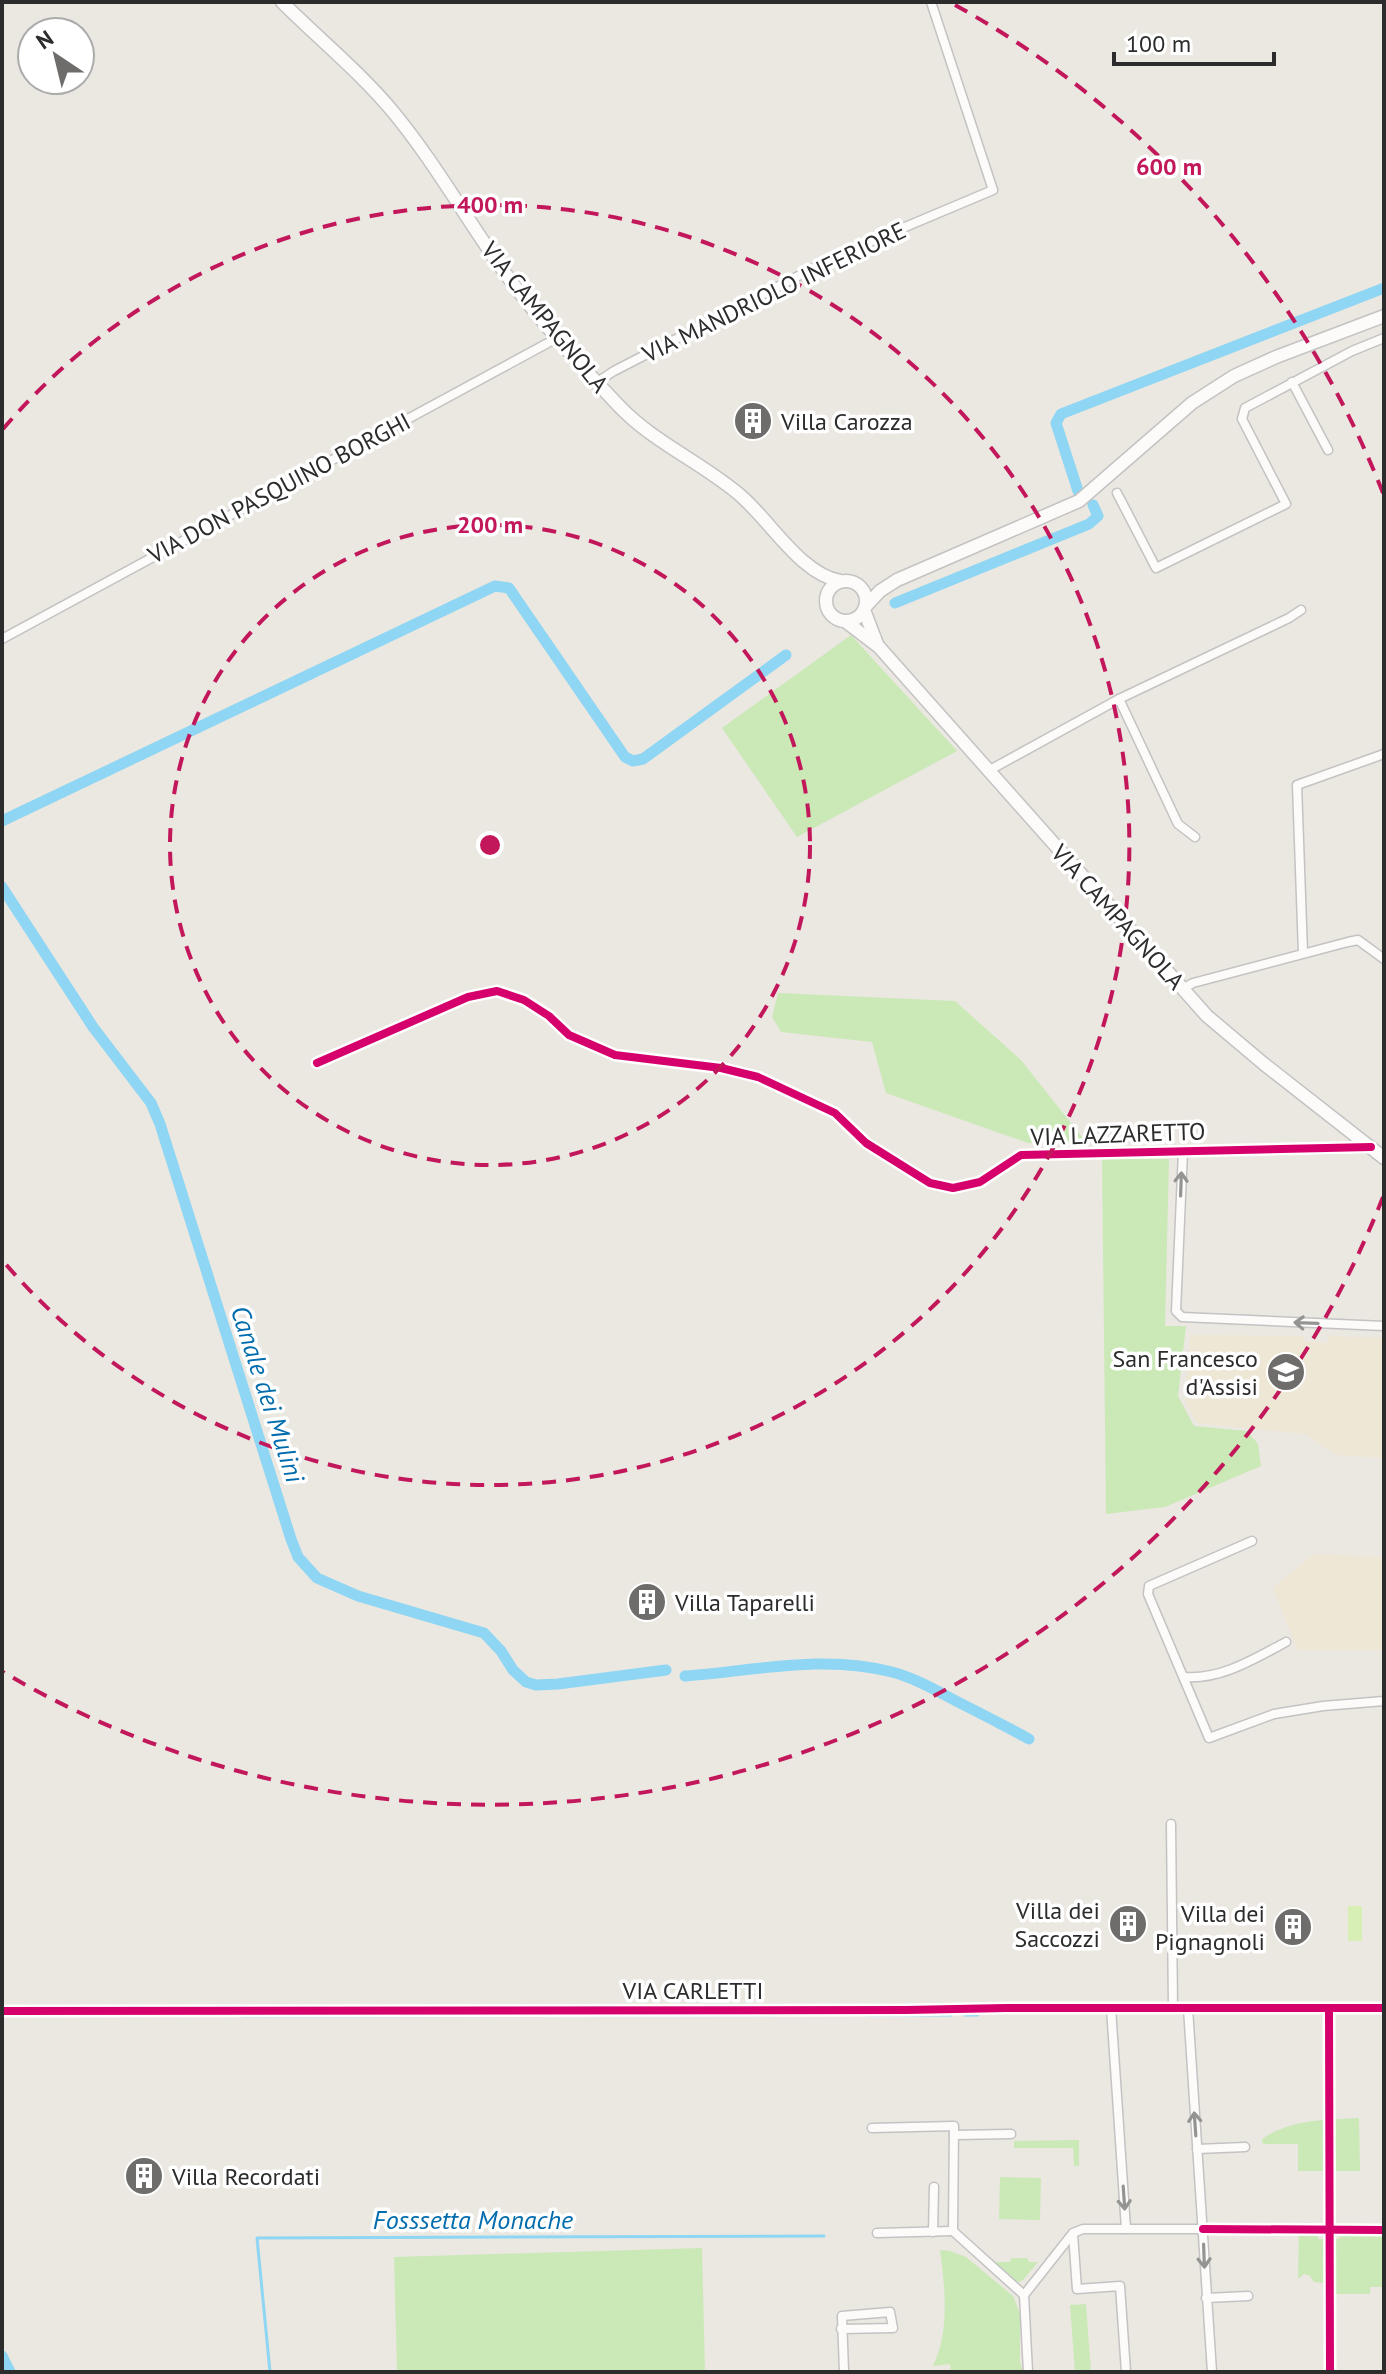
<svg xmlns="http://www.w3.org/2000/svg" width="1386" height="2374" font-family="'PT Sans',sans-serif">
  <style>
    .education { fill: #efe7d5 }
    .green { fill: #cae9b7 }
    .pitch { fill: #d7eeb4 }
    .lines { fill: none; stroke-linecap: round; stroke-linejoin: round }
    .stream { stroke: #8ed6f3; stroke-width: 3 }
    .canal { stroke: #8ed6f3; stroke-width: 11 }
    .street-casing { stroke: #c4c3c3; stroke-width: 11 }
    .secondary-casing { stroke: #c4c3c3; stroke-width: 15 }
    .street { stroke: #fcfbfa; stroke-width: 8 }
    .secondary { stroke: #fcfbfa; stroke-width: 12 }
    .cycleway-casing { stroke: #fff; stroke-width: 13 }
    .cycleway { stroke: #d6006c; stroke-width: 8 }
    .oneway { stroke: #949493 }
    .ring { fill: none; stroke: #c2185b; stroke-width: 4; stroke-dasharray: 14 10 }
    .labels { text-anchor: middle; dominant-baseline: central; stroke-width: 7; stroke-linejoin: round; paint-order: stroke }
    .street-label { font-size: 24px; fill: #2c2c2c; stroke: #fff }
    .poi-label { font-size: 24px; fill: #2c2c2c; stroke: #fff; text-anchor: start }
    .water-label { font-size: 26px; font-style: italic; fill: #006cad; stroke: #fff }
    .centre { fill: #c2185b; stroke: #fff; stroke-width: 4 }
    .ring-label { font-size: 24px; text-anchor: middle; font-weight: bold; fill: #c2185b; stroke: #fff; stroke-width: 7; stroke-linejoin: round; paint-order: stroke }
  </style>
  <rect width="100%" height="100%" fill="#ebe7e1"/>
  <!-- education -->
  <g class="education">
    <path d="M1190 1335 1303 1336 1304 1341 1328 1343V1336L1384 1338V1458L1336 1455 1305 1434 1197 1423 1185 1402Z"/>
    <path d="M1314 1554 1384 1557V1650H1298L1273 1588Z"/>
  </g>
  <!-- green -->
  <g class="green">
    <path d="M851 635 957 751 797 837 722 728Z"/>
    <path d="M778 993 955 1001 1021 1060 1086 1142 1028 1143 886 1093 872 1042 781 1032 772 1017Z"/>
    <path d="M1102 1158 1169 1159 1165 1326H1186L1178 1396 1194 1426 1247 1431 1258 1444 1261 1466 1165 1507 1106 1514Z"/>
    <path d="M1359 2118 1360 2171H1298V2144H1263L1262 2139C1291 2119 1325 2120 1359 2118Z"/>
    <path d="M1079 2140V2166H1074L1073 2148H1014V2141Z"/>
    <path d="M1000 2177 1041 2178 1040 2220 999 2219Z"/>
    <path d="M1299 2232H1318V2239H1339L1340 2232H1384V2287H1370V2294H1333V2284L1314 2282 1310 2276 1304 2274 1298 2279Z"/>
    <path d="M702 2248 705 2372H397L394 2257Z"/>
    <path d="M940 2250 950 2251 966 2257 1013 2296 1020 2314V2362L1023 2372H951L950 2364 933 2366C950 2331 945 2288 940 2250Z"/>
    <path d="M1011 2258H1027L1029 2262H1038L1023 2280 1019 2282 1013 2280 995 2262H1010Z"/>
    <path d="M1086 2304 1091 2372H1075L1070 2305Z"/>
  </g>
  <!-- pitch -->
  <rect class="pitch" x="1348" y="1906" width="14" height="35"/>
  <g class="lines">
    <!-- stream -->
    <g class="stream">
      <path d="M867 2015H951"/>
      <path d="M965 2015H977"/>
      <path d="M242 2016 773 2015"/>
      <path d="M270 2372 257 2238 824 2236"/>
    </g>
    <!-- canal -->
    <g class="canal">
      <path d="M1078 491 1056 423 1061 414 1384 288"/>
      <path d="M895 603 1089 524 1098 516 1093 505"/>
      <path d="M2 821 495 586 509 588 625 757 633 761 643 759 786 655"/>
      <path d="M2 887 93 1027 151 1103 160 1124 291 1539 298 1557 317 1578 358 1596 484 1633 501 1651 513 1670 526 1682 536 1685 558 1684 666 1670"/>
      <path d="M685 1676C754 1671 823 1654 892 1672 915 1678 937 1691 958 1702 982 1714 1005 1726 1029 1739"/>
      <path d="M2 2356 10 2372"/>
    </g>
    <defs>
      <g id="street">
        <path d="M597 382 614 371 841 254 993 190 931 2"/>
        <path d="M1292 382 1328 450"/>
        <path d="M1117 493 1156 568 1286 504 1242 419 1245 408 1352 351 1384 338"/>
        <path d="M2 639 557 338"/>
        <path d="M1119 699 1178 824 1195 837"/>
        <path d="M988 771 1119 699 1289 618 1301 610"/>
        <path d="M1303 953 1297 785 1384 754"/>
        <path d="M1182 989 1193 983 1348 942 1358 940 1384 959"/>
        <path d="M317 1063 468 997 497 991 524 1000 549 1016 569 1035 615 1055 721 1068 758 1077 835 1113 866 1143 930 1183 953 1188 980 1182 1021 1155 1370 1148"/>
        <path d="M1183 1151 1176 1311 1182 1317 1384 1326"/>
        <path d="M1252 1541 1149 1586 1148 1594 1209 1738 1274 1714 1323 1706 1384 1701"/>
        <path d="M1184 1677C1221 1680 1254 1659 1286 1642"/>
        <path d="M1171 1824 1173 2008"/>
        <path d="M1111 2008 1126 2229"/>
        <path d="M1188 2008 1212 2372"/>
        <path d="M2 2011 906 2010 1006 2008H1384"/>
        <path d="M872 2128 954 2126 953 2231 1024 2295"/>
        <path d="M954 2135 1011 2134"/>
        <path d="M1197 2149 1245 2147"/>
        <path d="M933 2232 934 2187"/>
        <path d="M877 2233 953 2231"/>
        <path d="M1073 2234 1077 2289 1120 2286 1126 2372"/>
        <path d="M1206 2298 1248 2296"/>
        <path d="M841 2329 893 2328 890 2312 842 2316 844 2372"/>
        <path d="M1028 2372 1024 2295 1073 2233 1083 2229H1203"/>
      </g>
      <g id="secondary">
        <path d="M282 2C319 39 361 73 394 113 435 163 467 220 505 273 539 320 579 364 619 406 654 443 703 463 741 496 771 522 801 574 840 581"/>
        <circle cx="846" cy="601" r="20"/>
        <path d="M866 606 880 591 897 580 1079 501 1192 403 1234 376 1276 357 1384 316"/>
        <path d="M864 610 877 644"/>
        <path d="M845 621 879 647 1207 1016 1264 1064 1384 1158"/>
      </g>
    </defs>
    <!-- street casing -->
    <use href="#street" class="street-casing"/>
    <!-- secondary casing -->
    <use href="#secondary" class="secondary-casing"/>
    <!-- street -->
    <use href="#street" class="street"/>
    <!-- secondary -->
    <use href="#secondary" class="secondary"/>
    <defs>
      <g id="cycleway">
        <path d="M317 1063 468 997 497 991 524 1000 549 1016 569 1035 615 1055 721 1068 758 1077 835 1113 866 1143 930 1183 953 1188 980 1182 1021 1155 1371 1147"/>
        <path d="M1329 2008 1330 2372"/>
        <path d="M2 2011 906 2010 1006 2008H1384"/>
        <path d="M1203 2229 1384 2230"/>
      </g>
    </defs>
    <!-- cycleway casing -->
    <use href="#cycleway" class="cycleway-casing"/>
    <!-- cycleway -->
    <use href="#cycleway" class="cycleway"/>
  </g>
  <!-- one-way arrows -->
  <defs><path id="oneway-shaft" d="M-6 0H5M1.5-3L5.5 0L1.5 3" fill="none" stroke-width="1.6" stroke-linecap="round" stroke-linejoin="round" transform="scale(2)"/></defs>
  <g class="oneway">
    <use href="#oneway-shaft" transform="translate(1181 1184) rotate(-88)"/>
    <use href="#oneway-shaft" transform="translate(1306 1323) rotate(-178)"/>
    <use href="#oneway-shaft" transform="translate(1195 2124) rotate(-94)"/>
    <use href="#oneway-shaft" transform="translate(1124 2198) rotate(86)"/>
    <use href="#oneway-shaft" transform="translate(1204 2256) rotate(88)"/>
  </g>
  <!-- distance rings -->
  <g class="ring">
    <circle cx="490" cy="845" r="320"/>
    <path d="M3 429A640 640 0 1 1 3 1261"/>
    <path d="M1383 1197A960 960 0 0 1 3 1672M955 5A960 960 0 0 1 1383 493"/>
  </g>
  <!-- icons -->
  <defs>
    <symbol id="building-disc" viewBox="-11 -11 22 22"><circle r="9.5" fill="#6f6d6b" stroke="#fff"/><path d="M-4-6H4V6H1V3H-1V6H-4ZM-2.5-4.3h1.7v1.8h-1.7ZM.8-4.3h1.7v1.8H.8ZM-2.5-1h1.7V.8h-1.7ZM.8-1h1.7V.8H.8Z" fill="#fff"/></symbol>
    <symbol id="school-disc" viewBox="-11 -11 22 22"><circle r="9.5" fill="#6f6d6b" stroke="#fff"/><path d="M0-5L7-2L0 1L-7-2ZM-4 1L0 2.5L4 1V4Q0 6-4 4Z" fill="#fff"/></symbol>
  </defs>
  <g fill-rule="evenodd">
    <use href="#building-disc" x="731" y="399" width="44" height="44"/>
    <use href="#school-disc" x="1264" y="1350" width="44" height="44"/>
    <use href="#building-disc" x="625" y="1580" width="44" height="44"/>
    <use href="#building-disc" x="1106" y="1902" width="44" height="44"/>
    <use href="#building-disc" x="1271" y="1905" width="44" height="44"/>
    <use href="#building-disc" x="122" y="2154" width="44" height="44"/>
  </g>
  <g class="labels">
    <!-- street labels -->
    <g class="street-label">
      <text transform="translate(774 292) rotate(-26)">VIA MANDRIOLO INFERIORE</text>
      <text transform="translate(545 317) rotate(51)">VIA CAMPAGNOLA</text>
      <text transform="translate(279 488) rotate(-28)">VIA DON PASQUINO BORGHI</text>
      <text transform="translate(1118 917) rotate(48)">VIA CAMPAGNOLA</text>
      <text transform="translate(1118 1134) rotate(-2)">VIA LAZZARETTO</text>
      <text x="693" y="1990">VIA CARLETTI</text>
    </g>
    <!-- poi labels -->
    <g class="poi-label">
      <text x="781" y="421">Villa Carozza</text>
      <text x="1258" y="1358" text-anchor="end">San Francesco<tspan x="1258" dy="28">d'Assisi</tspan></text>
      <text x="675" y="1602">Villa Taparelli</text>
      <text x="1100" y="1910" text-anchor="end">Villa dei<tspan x="1100" dy="28">Saccozzi</tspan></text>
      <text x="1265" y="1913" text-anchor="end">Villa dei<tspan x="1265" dy="28">Pignagnoli</tspan></text>
      <text x="172" y="2176">Villa Recordati</text>
    </g>
    <!-- water labels -->
    <g class="water-label">
      <text transform="translate(268 1394) rotate(72)">Canale dei Mulini</text>
      <text x="473" y="2219">Fosssetta Monache</text>
    </g>
  </g>
  <circle cx="490" cy="845" r="12" class="centre"/>
  <g class="ring-label">
    <text x="1169" y="175">600 m</text>
    <text x="490" y="213">400 m</text>
    <text x="490" y="533">200 m</text>
  </g>
  <!-- border -->
  <rect width="1386" height="2374" fill="none" stroke="#2c2c2c" stroke-width="8"/>
  <!-- north arrow -->
  <g transform="translate(56 56) rotate(325)"><circle r="38" fill="#ffffff" stroke="#ababab" stroke-width="2"/>
  <path d="M0-6L14 30L0 20L-14 30Z" fill="#6f6d6b"/>
  <text y="-12" font-size="22" font-weight="bold" text-anchor="middle" fill="#2c2c2c">N</text>
  </g>
  <!-- scale -->
  <path d="M1114 52v12h160v-12" fill="none" stroke="#2c2c2c" stroke-width="4"/>
  <text x="1126" y="52" font-size="24" fill="#2c2c2c" stroke="#ffffff" stroke-width="6" paint-order="stroke">100 m</text>
</svg>
